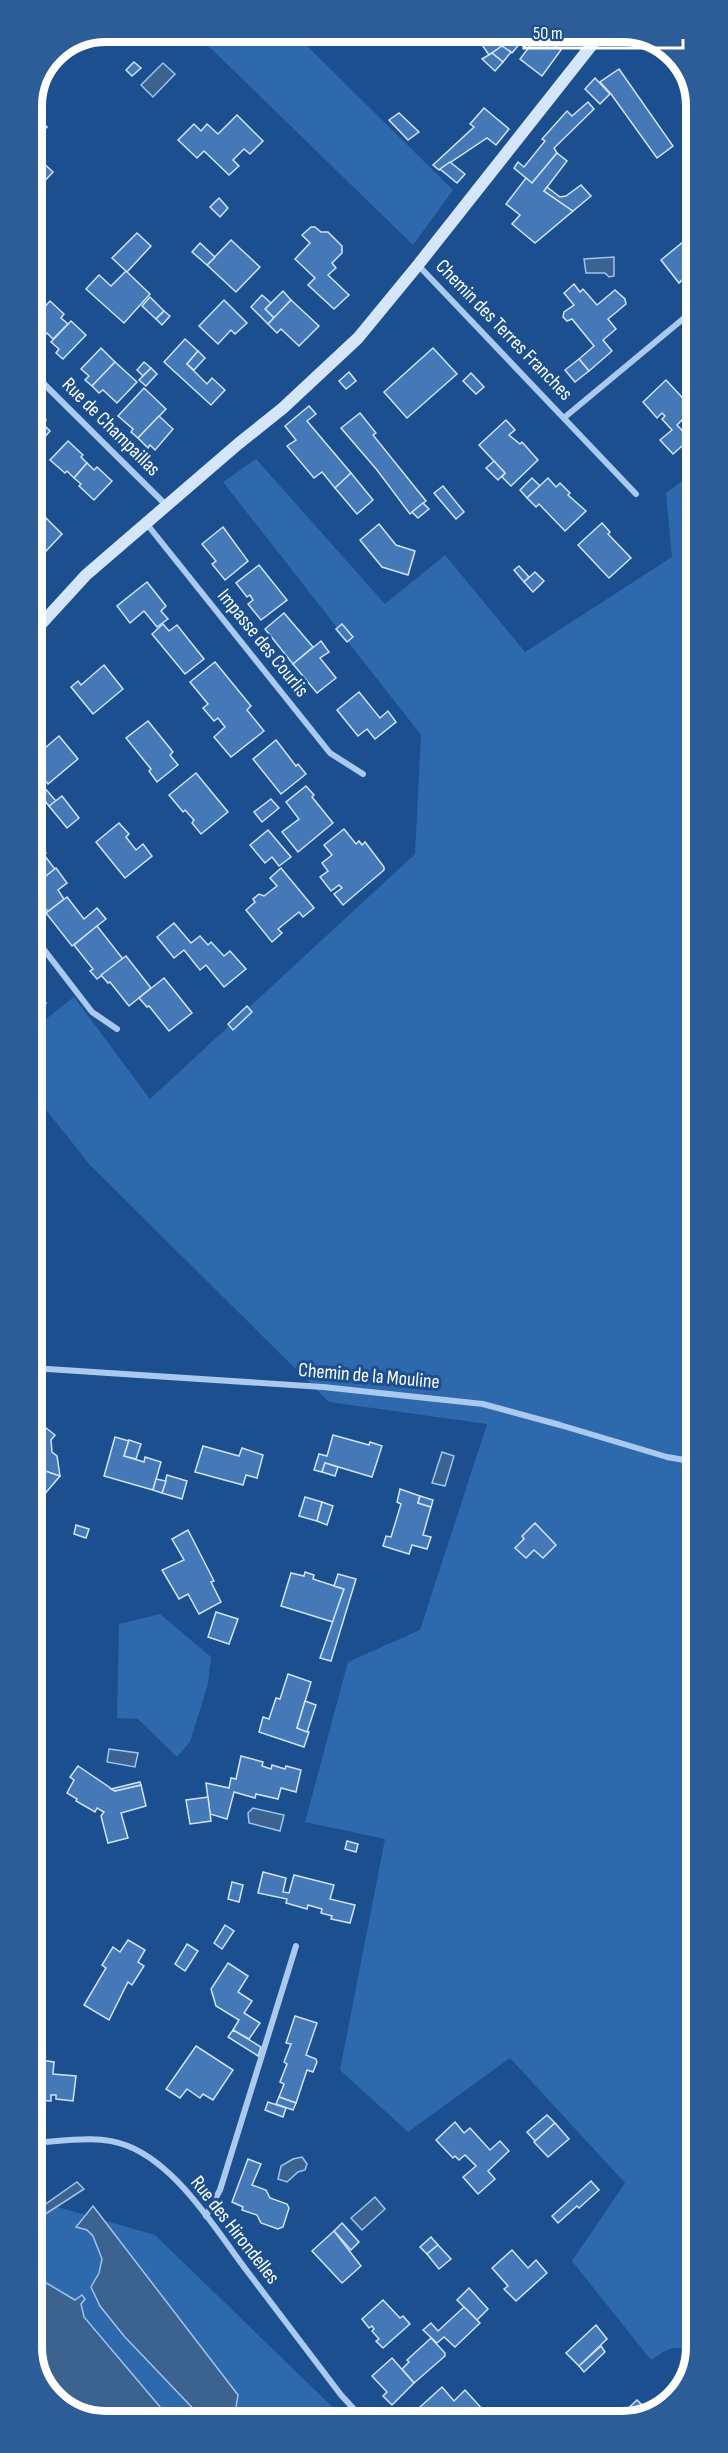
<svg xmlns="http://www.w3.org/2000/svg" width="728" height="2453" font-family="'Sofia Sans Condensed',sans-serif">
  <style>
    .green { fill: #2e69ad }
    .water { fill: #3c6290; stroke: #9cc4f0; stroke-width: 1.5 }
    .building { fill: #4478b7; stroke: #cfe3fa; stroke-width: 1.5 }
    .lines { fill: none; stroke-linecap: round; stroke-linejoin: round }
    .minor { stroke: #a9c9ee; stroke-width: 6 }
    .secondary { stroke: #d6e6fa; stroke-width: 12 }
    .labels { text-anchor: middle; dominant-baseline: central; stroke-width: 6; stroke-linejoin: round; paint-order: stroke }
    .street-label { font-size: 20px; fill: #fff; stroke: #1b4f8f }
    .rim { fill: none; stroke: #fff; stroke-width: 8 }
  </style>
  <rect width="100%" height="100%" fill="#1b4f8f"/>
  <!-- green -->
  <g class="green">
    <path d="M194 32H293L453 190 413 245Z"/>
    <path d="M256 459 385 604 445 555 525 652 672 557 666 493 695 472 696 2347 694 2353C674 2343 669 2348 651 2360L572 2261 625 2183 510 2058 408 2132 340 2070 385 1839 305 1822 348 1662 420 1630 487 1424 329 1402 90 1165 32 1092V1030L74 997 150 1099 415 854 421 735 223 482Z"/>
    <path d="M160 1614 211 1657 208 1684 190 1742 177 1757 138 1719 117 1718 119 1624Z"/>
    <path d="M33 2200 155 2235 347 2421H101L57 2403 33 2362Z"/>
  </g>
  <!-- water -->
  <g class="water">
    <path d="M163 63 175 74 153 97 141 85Z"/>
    <path d="M614 257V276L609 277 605 273H586L584 259Z"/>
    <path d="M442 1452 454 1456 445 1486 432 1483Z"/>
    <path d="M109 1749 138 1753 135 1767 107 1762Z"/>
    <path d="M253 1808 284 1815 280 1831 249 1823 248 1813Z"/>
    <path d="M302 2157 307 2164 305 2170 298 2172 287 2182 278 2179 281 2166 293 2159Z"/>
    <path d="M77 2182 84 2189 33 2222V2213Z"/>
    <path d="M375 2197 385 2209 362 2230 351 2218Z"/>
    <path d="M93 2206 238 2395 236 2407 249 2421H205L124 2336 100 2306 91 2287 99 2273 102 2259 93 2236 87 2230 76 2227Z"/>
    <path d="M33 2275 75 2300 82 2295 85 2299 81 2304 84 2317 172 2421H101L57 2403 33 2362Z"/>
  </g>
  <!-- building -->
  <g class="building">
    <path d="M490 32 502 33 524 32 489 55 478 39Z"/>
    <path d="M523 32 526 36 512 53 502 46Z"/>
    <path d="M539 34 561 50 542 76 520 59Z"/>
    <path d="M502 46 511 52 503 62 492 53Z"/>
    <path d="M492 53 503 62 495 71 482 59Z"/>
    <path d="M134 62 141 68 132 76 126 70Z"/>
    <path d="M619 69 673 146 657 158 611 94 600 82Z"/>
    <path d="M595 78 610 94 600 104 585 89Z"/>
    <path d="M588 102 594 109 554 148 557 153 532 183 514 168 518 162 524 167 545 141 542 139 567 111 572 116Z"/>
    <path d="M484 108 509 129 496 145 487 138 439 170 433 165 474 127 470 124Z"/>
    <path d="M32 112 47 127 32 144Z"/>
    <path d="M399 113 419 132 408 140 389 120Z"/>
    <path d="M237 115 263 141 250 154 244 149 233 160 239 166 229 175 204 151 197 158 178 140 194 124 201 131 207 124 218 134Z"/>
    <path d="M557 153 567 161 544 191 573 211 535 243 512 224 520 215 506 204 526 178 532 183Z"/>
    <path d="M37 157 53 172 39 187 32 180V162Z"/>
    <path d="M450 162 465 174 457 183 440 169Z"/>
    <path d="M581 185 591 196 573 211 544 191 547 187 560 197 566 196Z"/>
    <path d="M693 193 695 195V212L685 199Z"/>
    <path d="M219 198 228 208 220 217 210 207Z"/>
    <path d="M311 227H315L321 232H328L342 246V253L332 263 336 268 328 275 349 295 334 309 308 285 315 278 295 259 310 243 302 235Z"/>
    <path d="M695 232V267L679 283 661 260Z"/>
    <path d="M137 233 151 246 127 272 112 258Z"/>
    <path d="M231 240 260 267 236 292 207 265Z"/>
    <path d="M200 243 215 257 207 265 192 252Z"/>
    <path d="M126 271 150 294 124 323 86 289 99 275 111 286Z"/>
    <path d="M574 284 580 292 583 289 597 305 615 290 625 299 626 304 608 319 616 329 603 340 612 351 589 371 579 359 594 346 572 319 567 321 563 317 564 312 574 305 564 293Z"/>
    <path d="M283 291 291 300 274 318 265 309Z"/>
    <path d="M262 295 271 303 265 309 274 318 268 324 251 307Z"/>
    <path d="M150 297 164 311 156 319 142 306Z"/>
    <path d="M224 300 247 323 235 334 231 330 218 344 199 326Z"/>
    <path d="M291 300 319 326 299 346 281 329 277 333 268 324Z"/>
    <path d="M50 301 64 314 61 318 68 324 53 339 47 333 45 335 32 323V320Z"/>
    <path d="M164 311 170 316 162 325 156 319Z"/>
    <path d="M71 321 86 335 63 359 56 353 59 349 51 342Z"/>
    <path d="M185 339 198 351 187 364 207 384 212 378 225 390 211 405 164 362Z"/>
    <path d="M101 348 115 362 92 386 85 380 89 376 81 369Z"/>
    <path d="M433 348 457 374 407 418 384 392Z"/>
    <path d="M198 351 205 358 194 370 187 364Z"/>
    <path d="M579 359 589 371 575 382 565 370Z"/>
    <path d="M115 362 137 382 117 403 103 390 99 393 92 386Z"/>
    <path d="M144 362 151 368 143 376 137 370Z"/>
    <path d="M151 368 157 374 146 386 139 380Z"/>
    <path d="M349 372 356 381 346 389 339 381Z"/>
    <path d="M471 373 484 387 476 394 463 381Z"/>
    <path d="M666 380 693 409 677 425 690 439 673 454 660 440 672 430 662 419 665 416 662 413 657 418 643 402Z"/>
    <path d="M144 388 166 409 138 438 131 432 133 429 118 416Z"/>
    <path d="M309 406 316 414 307 421 351 473 335 488 322 472 314 478 287 446 296 440 285 426Z"/>
    <path d="M360 413 376 433 373 435 426 501 410 514 377 470 341 428Z"/>
    <path d="M39 414 46 420 43 424 50 431 32 451V421Z"/>
    <path d="M159 416 173 429 155 450 150 445 148 448 138 438Z"/>
    <path d="M506 420 515 430 509 435 520 444 522 442 538 460 511 486 502 477 505 473 479 445Z"/>
    <path d="M68 441 83 455 81 457 87 463 74 478 67 471 65 473 50 460Z"/>
    <path d="M494 461 505 473 498 480 486 468Z"/>
    <path d="M87 463 94 470 97 467 112 481 94 500 79 486 81 484 74 478Z"/>
    <path d="M351 473 373 500 357 514 335 488Z"/>
    <path d="M532 478 540 486 527 498 520 490Z"/>
    <path d="M548 478 556 487 560 483 570 493 568 495 586 511 565 531 539 504 536 507 527 498Z"/>
    <path d="M443 486 464 512 456 519 434 493Z"/>
    <path d="M423 503 429 509 418 518 412 512Z"/>
    <path d="M44 516 62 534 34 564 32 562V529Z"/>
    <path d="M602 523 610 532 608 534 631 558 609 578 578 545Z"/>
    <path d="M379 524 396 545 415 551 408 575 382 567 360 540Z"/>
    <path d="M223 527 248 561 225 580 212 564 216 561 202 544Z"/>
    <path d="M259 565 287 600 261 620 248 604 253 600 250 595 247 597 236 583Z"/>
    <path d="M519 566 529 577 524 582 514 570Z"/>
    <path d="M535 572 544 581 533 592 524 582Z"/>
    <path d="M147 582 166 606 161 611 168 619 157 627 144 611 130 623 117 606Z"/>
    <path d="M284 613 313 647 293 664 265 629Z"/>
    <path d="M163 624 169 631 177 625 204 659 185 674 152 634Z"/>
    <path d="M342 624 353 637 347 642 336 629Z"/>
    <path d="M321 641 329 652 320 658 336 678 317 693 293 664Z"/>
    <path d="M215 662 251 706 247 710 264 731 231 757 214 737 225 727 218 718 214 721 203 708 208 704 190 682Z"/>
    <path d="M104 665 123 689 93 714 71 687 78 681 81 685Z"/>
    <path d="M359 692 380 718 388 711 396 722 375 739 367 729 358 736 337 710Z"/>
    <path d="M148 721 173 752 170 755 178 765 157 782 149 771 151 769 126 738Z"/>
    <path d="M59 736 78 759 48 784 32 764V759Z"/>
    <path d="M276 740 296 766 298 764 306 774 281 794 253 759Z"/>
    <path d="M196 773 228 812 201 834 192 823 194 820 185 810 183 812 169 795Z"/>
    <path d="M43 786 56 801 49 806 37 791Z"/>
    <path d="M306 786 314 795 312 797 333 823 298 852 282 832 299 819 286 802Z"/>
    <path d="M62 796 79 818 67 828 49 806Z"/>
    <path d="M271 799 279 808 262 822 254 812Z"/>
    <path d="M119 823 129 834 126 837 136 850 143 844 152 856 125 878 96 842Z"/>
    <path d="M344 829 356 844 359 841 362 845 365 842 384 867V870L343 905 334 894 342 888 339 885 331 891 320 877 328 871 322 863 332 855 324 845Z"/>
    <path d="M268 830 291 857 279 866 272 857 265 863 250 845Z"/>
    <path d="M32 831 41 843 32 850Z"/>
    <path d="M40 844 46 853 44 855 55 869 32 887V850Z"/>
    <path d="M56 868 67 883 58 890 64 899 48 912 32 891V887Z"/>
    <path d="M281 868 314 908 303 917 299 912 278 929 282 933 272 942 246 910 255 902 253 899 259 894 264 896 277 886 270 878Z"/>
    <path d="M67 897 84 919 97 908 106 919 72 946 46 913Z"/>
    <path d="M174 923 191 943 200 936 208 945 211 942 224 956 230 951 246 969 224 987 206 965 200 970 184 950 174 958 157 937Z"/>
    <path d="M97 926 123 959 97 979 90 971 93 969 74 945Z"/>
    <path d="M126 956 151 988 129 1006 110 982 108 983 101 975Z"/>
    <path d="M164 978 192 1013 169 1031 149 1006 147 1007 139 998Z"/>
    <path d="M32 985 46 1003 32 1014Z"/>
    <path d="M247 1006 252 1012 233 1030 228 1024Z"/>
    <path d="M32 1417 55 1435 51 1440 52 1452 57 1456 60 1476 33 1467Z"/>
    <path d="M333 1435 369 1445 370 1442 382 1446 372 1477 325 1463 322 1472 314 1470 319 1454 327 1456Z"/>
    <path d="M115 1437 129 1441 124 1456 144 1462 145 1457 161 1462 153 1490 104 1476Z"/>
    <path d="M129 1440 141 1444 136 1459 124 1456Z"/>
    <path d="M203 1446 239 1456 242 1448 263 1455 257 1478 246 1475 243 1485 195 1472Z"/>
    <path d="M325 1463 338 1467 335 1476 322 1472Z"/>
    <path d="M33 1467 60 1476 37 1503 32 1499Z"/>
    <path d="M167 1475 187 1481 182 1499 162 1493Z"/>
    <path d="M156 1479 166 1481 162 1493 153 1490Z"/>
    <path d="M400 1489 420 1496 418 1503 431 1507 423 1535 431 1537 427 1549 412 1545 409 1554 383 1546 386 1536 391 1537 401 1504 397 1502Z"/>
    <path d="M420 1496 433 1500 431 1507 418 1503Z"/>
    <path d="M305 1497 322 1502 317 1521 299 1516Z"/>
    <path d="M322 1502 333 1506 327 1525 317 1521Z"/>
    <path d="M535 1523 556 1545 543 1558 534 1550 526 1558 515 1548 524 1539 522 1536Z"/>
    <path d="M76 1525 89 1529 86 1538 74 1534Z"/>
    <path d="M188 1530 214 1581 211 1582 221 1602 199 1614 188 1594 179 1599 162 1570 184 1560 172 1539Z"/>
    <path d="M305 1572 314 1575 313 1579 344 1589 333 1622 281 1606 291 1573 304 1576Z"/>
    <path d="M338 1574 356 1579 331 1661 320 1658 344 1589 334 1586Z"/>
    <path d="M216 1612 238 1619 229 1644 208 1637Z"/>
    <path d="M288 1674 311 1682 297 1728 309 1732 304 1747 259 1732 263 1717 269 1719 276 1698 280 1699Z"/>
    <path d="M305 1701 316 1705 307 1732 297 1728Z"/>
    <path d="M241 1756 263 1762 262 1766 271 1769 272 1765 285 1769 286 1766 301 1770 296 1792 281 1788 278 1799 256 1794 255 1798 234 1792 227 1819 210 1814 206 1783 229 1788 231 1778 236 1779Z"/>
    <path d="M78 1766 115 1791 141 1785 146 1806 121 1813 128 1838 108 1843 101 1816 104 1812 97 1808 95 1812 76 1801 77 1799 67 1793 74 1780 70 1777Z"/>
    <path d="M140 1782 141 1785 115 1791 111 1789Z"/>
    <path d="M208 1797 211 1821 190 1824 186 1800Z"/>
    <path d="M347 1841 358 1844 356 1852 345 1849Z"/>
    <path d="M263 1872 286 1878 283 1892 289 1893 294 1875 334 1885 330 1899 355 1905 350 1923 331 1919 332 1916 321 1913 322 1909 308 1905 307 1909 286 1903 287 1899 258 1893Z"/>
    <path d="M232 1882 243 1885 239 1902 228 1899Z"/>
    <path d="M225 1925 234 1931 222 1949 214 1943Z"/>
    <path d="M128 1940 145 1950 138 1962 144 1966 132 1985 128 1982 109 2020 84 2005 106 1968 102 1965 113 1947 120 1952Z"/>
    <path d="M187 1944 198 1951 185 1971 175 1964Z"/>
    <path d="M228 1963 248 1976 238 1992 252 2001 244 2013 260 2023 249 2039 233 2030 239 2020 216 2006 211 1989Z"/>
    <path d="M295 2016 317 2023 306 2055 316 2059 317 2062 313 2072 307 2070 296 2103 279 2097 284 2084 280 2082 287 2064 284 2062 291 2044 286 2043Z"/>
    <path d="M233 2030 261 2047 258 2056 228 2037Z"/>
    <path d="M196 2046 233 2070 213 2100 203 2094 200 2098 187 2089 180 2098 166 2089Z"/>
    <path d="M40 2060 54 2062 53 2074 76 2076 73 2101 56 2099V2095H51V2101L37 2100 36 2110 33 2109V2078L38 2079Z"/>
    <path d="M279 2097 296 2103 293 2110 276 2104Z"/>
    <path d="M268 2102 286 2108 283 2117 265 2110Z"/>
    <path d="M547 2115 555 2123 535 2141 527 2132Z"/>
    <path d="M455 2122 464 2133 470 2128 490 2150 500 2141 509 2151 488 2171 495 2179 478 2194 463 2177 476 2166 465 2155 459 2160 455 2156 453 2158 436 2140Z"/>
    <path d="M555 2123 569 2139 548 2157 534 2142Z"/>
    <path d="M248 2159 261 2164 252 2185 266 2190 270 2198 287 2204 289 2208 283 2227 278 2229 261 2223 257 2215 242 2210 243 2207 232 2202Z"/>
    <path d="M591 2181 599 2190 579 2208 577 2206 558 2223 552 2216Z"/>
    <path d="M342 2223 359 2242 351 2250 334 2231Z"/>
    <path d="M334 2231 361 2266 342 2283 312 2251Z"/>
    <path d="M431 2237 438 2245 427 2254 420 2247Z"/>
    <path d="M438 2245 451 2259 439 2269 427 2254Z"/>
    <path d="M512 2250 528 2268 536 2260 547 2273 516 2301 504 2289 508 2286 492 2268Z"/>
    <path d="M469 2288 488 2309 477 2320 457 2300Z"/>
    <path d="M383 2300 400 2318 403 2316 410 2324 383 2348 376 2341 379 2339 372 2331 374 2329 372 2326 369 2328 362 2319Z"/>
    <path d="M464 2307 480 2323 455 2347 444 2337 437 2343 423 2330 431 2323 438 2331Z"/>
    <path d="M596 2325 607 2339 579 2366 566 2353Z"/>
    <path d="M431 2338 445 2353V2356L414 2383 402 2369 409 2362 407 2360Z"/>
    <path d="M601 2346 605 2352 584 2372 579 2366Z"/>
    <path d="M392 2358 414 2383 392 2405 383 2396 387 2392 372 2376Z"/>
    <path d="M442 2387 454 2401 465 2390 485 2412V2416L480 2420H431L419 2408Z"/>
    <path d="M637 2400 649 2412 637 2420H620L618 2418Z"/>
  </g>
  <g class="lines">
    <!-- minor -->
    <g class="minor">
      <path d="M418 265 636 494"/>
      <path d="M32 372 166 505"/>
      <path d="M565 417 695 309"/>
      <path d="M146 523 330 753 363 774"/>
      <path d="M32 934 92 1012 117 1029"/>
      <path d="M32 1368 323 1387 483 1404 560 1425 667 1457 696 1462"/>
      <path d="M33 2143C63 2141 100 2134 128 2146 178 2166 216 2230 247 2271 278 2312 310 2354 341 2395L365 2421"/>
      <path d="M206 2216 220 2190 296 1946"/>
    </g>
    <!-- secondary -->
    <path class="secondary" d="M32 634 86 575 238 444 283 408 358 338 418 265 602 32"/>
  </g>
  <g class="labels">
    <!-- street labels -->
    <g class="street-label">
      <text transform="translate(504 330) rotate(46)">Chemin des Terres Franches</text>
      <text transform="translate(111 427) rotate(45)">Rue de Champaillas</text>
      <text transform="translate(263 643) rotate(51)">Impasse des Courlis</text>
      <text transform="translate(369 1376) rotate(5)">Chemin de la Mouline</text>
      <text transform="translate(235 2230) rotate(52)">Rue des Hirondelles</text>
    </g>
  </g>
  <!-- crop -->
  <path d="M0 0H728V2453H0ZM106 42H622A64 64 0 0 1 686 106V2347A64 64 0 0 1 622 2411H106A64 64 0 0 1 42 2347V106A64 64 0 0 1 106 42Z" fill="#2d5d98" fill-rule="evenodd"/>
  <path class="rim" d="M106 42H622A64 64 0 0 1 686 106V2347A64 64 0 0 1 622 2411H106A64 64 0 0 1 42 2347V106A64 64 0 0 1 106 42Z"/>
  <!-- scale -->
  <path d="M524 39v9h159v-9" fill="none" stroke="#ffffff" stroke-width="3"/>
  <text x="533" y="39" font-size="18" fill="#ffffff" stroke="#1b4f8f" stroke-width="4.5" paint-order="stroke">50 m</text>
</svg>
